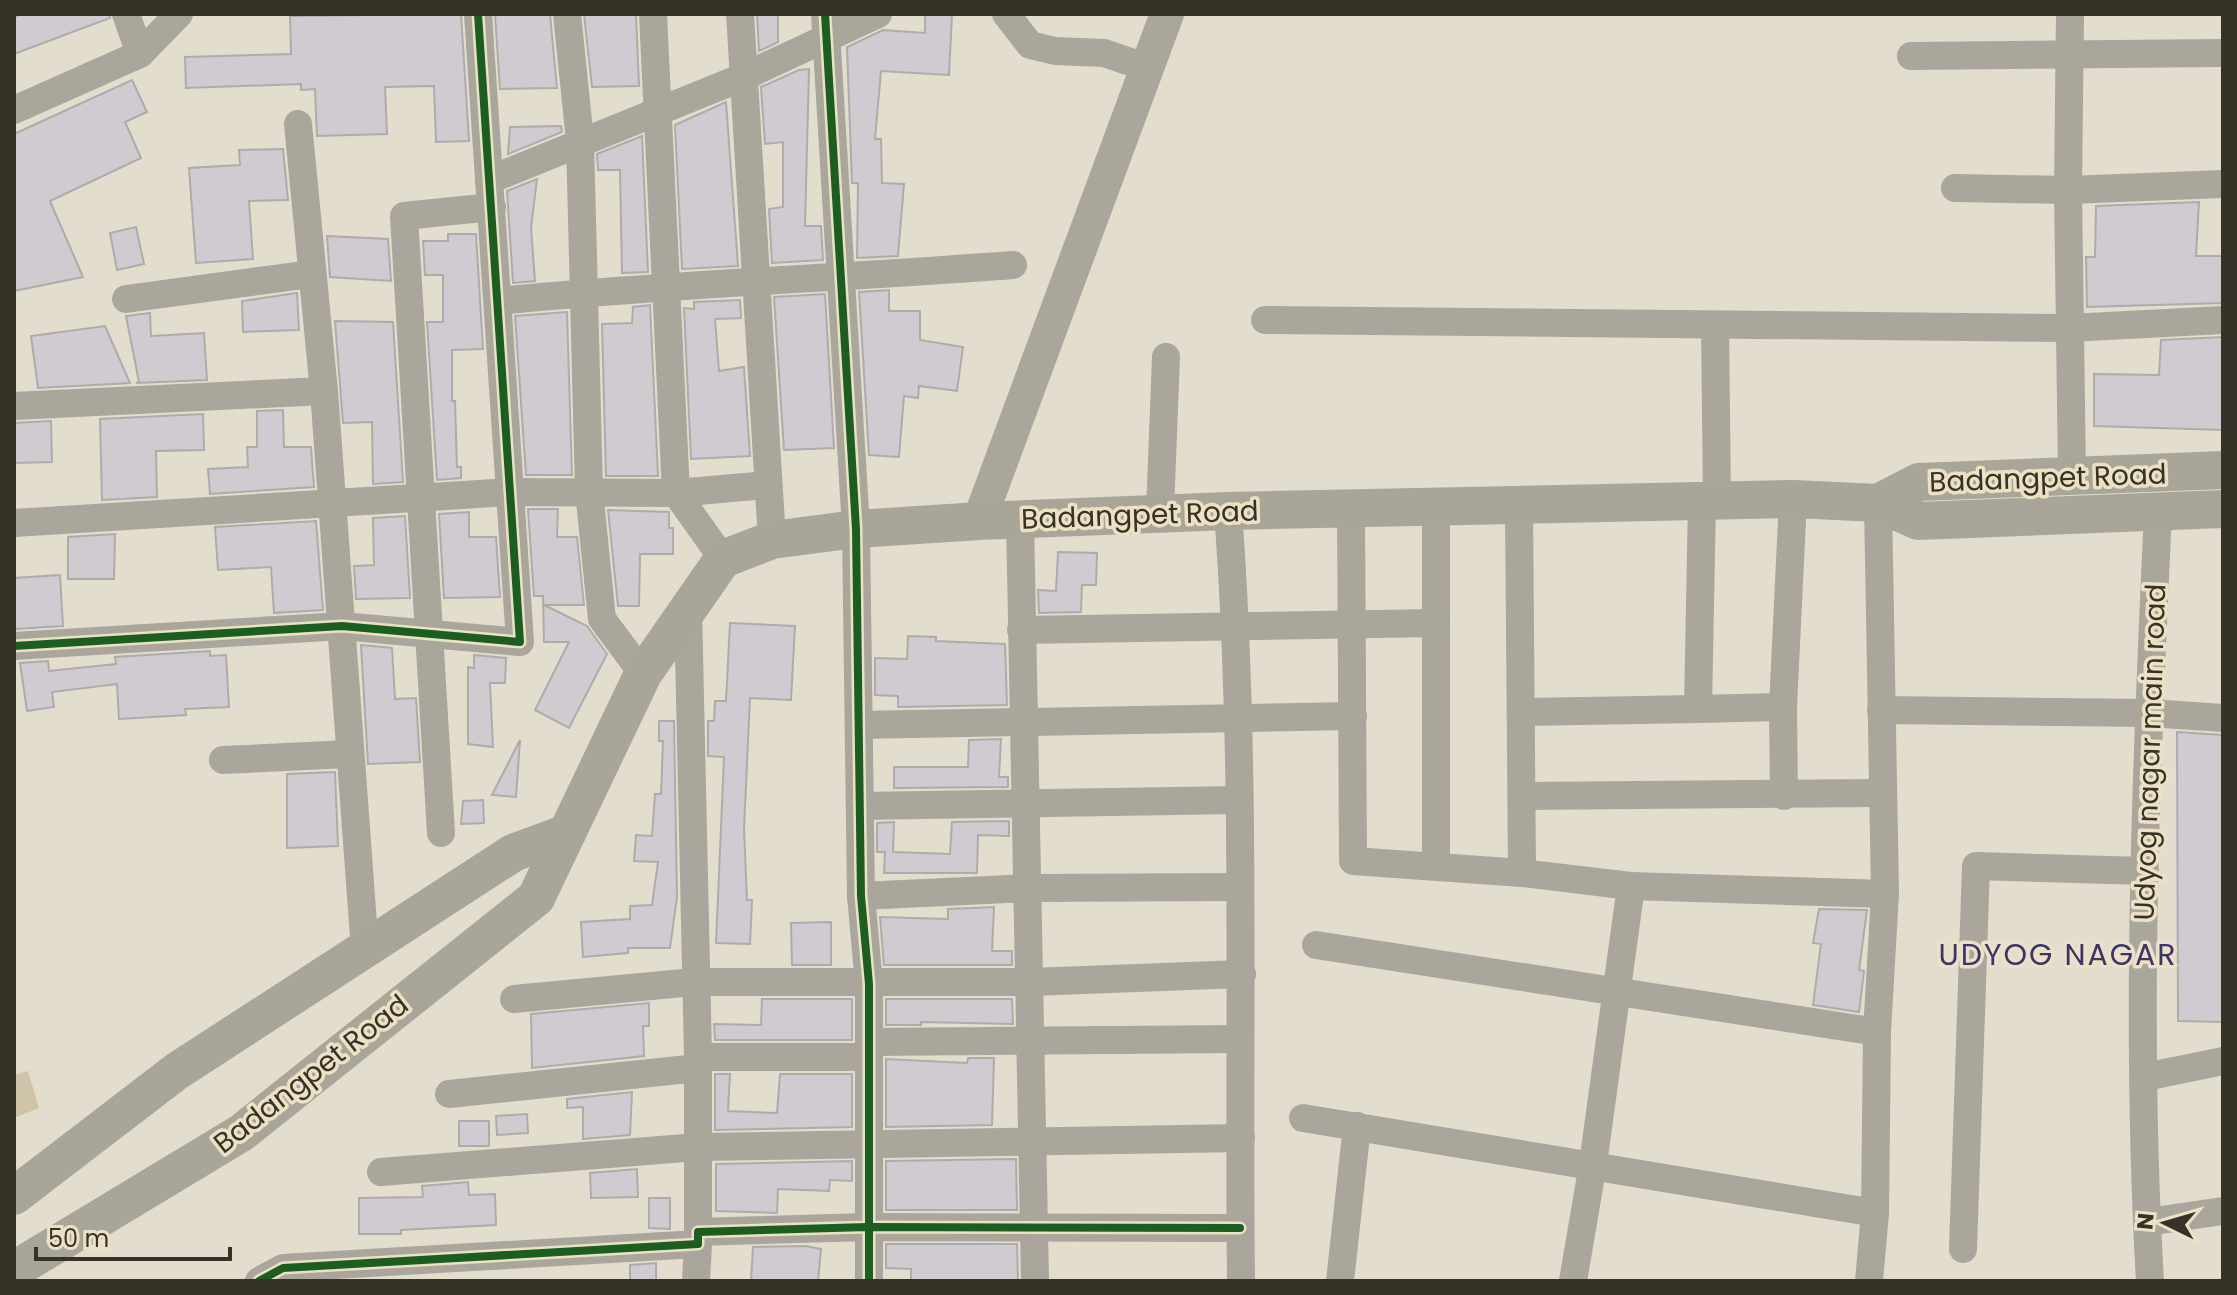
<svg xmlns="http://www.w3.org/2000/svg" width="2237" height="1295" font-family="Poppins,sans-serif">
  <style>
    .green { fill: #d0c4a6 }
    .building { fill: #cfcbd0; stroke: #aeacaa; stroke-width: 2 }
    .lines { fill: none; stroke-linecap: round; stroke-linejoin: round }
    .minor { stroke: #aaa69c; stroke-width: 28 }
    .tertiary { stroke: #aaa69c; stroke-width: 34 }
    .secondary { stroke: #a9a598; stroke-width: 38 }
    .cycleway-casing { stroke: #ece1c5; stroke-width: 13 }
    .cycleway { stroke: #1b5e20; stroke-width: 8 }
    .labels { text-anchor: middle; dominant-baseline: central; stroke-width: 7; stroke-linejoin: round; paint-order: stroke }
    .street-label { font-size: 28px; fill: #363227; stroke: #ece1c5 }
    .neighbourhood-label { font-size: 30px; letter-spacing: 2px; fill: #3c336f; stroke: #ece1c5 }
  </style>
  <rect width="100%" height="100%" fill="#e3ddce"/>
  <!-- green -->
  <path class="green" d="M28 1071 39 1108 14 1118V1075Z"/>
  <!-- building -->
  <g class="building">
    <path d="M22 14H109L110 18 14 54V17Z"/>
    <path d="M461 14 469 141 436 142 434 86 385 87 387 134 317 136 315 89 301 90V84L186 88 185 57 291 54 290 16Z"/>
    <path d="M495 14H550L557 88 500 89Z"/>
    <path d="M584 14H636L639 86 592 87Z"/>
    <path d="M757 14H778V42L759 51Z"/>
    <path d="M925 14H952L949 75 881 71 875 139H881L882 183 904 184 898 256 857 258 858 183H852L847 47 883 30 925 33Z"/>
    <path d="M809 69 805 226H821L823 260 772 263 769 209 783 207V142L765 144 761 87 799 70Z"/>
    <path d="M132 80 147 112 125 122 141 158 50 201 83 277 14 291V134Z"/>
    <path d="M726 102 738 266 682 269 675 125Z"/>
    <path d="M561 126 562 132 508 154 510 127Z"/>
    <path d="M642 136 648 272 622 273 620 170H598L597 154Z"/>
    <path d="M283 149 288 200 249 201 253 259 196 263 189 168 240 165 239 150Z"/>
    <path d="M537 179 531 228 535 281 513 283 507 191Z"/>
    <path d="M2199 202 2196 256H2223V303L2087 307 2086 257H2095L2096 206Z"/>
    <path d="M136 227 144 264 117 270 110 233Z"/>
    <path d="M448 234H476L483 349 452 350V401H455L457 467H461V478L437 480 427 322H443V275H425L423 241H448Z"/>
    <path d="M327 236 388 239 391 281 330 277Z"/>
    <path d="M889 290V311H920V340L963 347 957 391 919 386 918 398 904 396 899 457 869 455 859 292Z"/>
    <path d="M297 293 299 330 243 332 242 301Z"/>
    <path d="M825 294 834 448 784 450 774 297Z"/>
    <path d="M740 300 741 318 715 319 719 371 744 367 750 456 691 459 684 308 694 309V302Z"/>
    <path d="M650 305 658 476H606L602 324 632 323 633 307Z"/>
    <path d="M567 312 572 475H526L515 316Z"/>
    <path d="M150 313 151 336 204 333 207 380 136 383 139 382 126 316Z"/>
    <path d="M335 321 393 322 403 482 373 484 372 422 343 423Z"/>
    <path d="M105 326 130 383 38 388 31 336Z"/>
    <path d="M2223 337V430L2094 426V374L2159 375 2161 340Z"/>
    <path d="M283 410 284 447H311L314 487 210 494 208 469 248 467 247 447H257V411Z"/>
    <path d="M203 414 204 450 156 451 157 497 102 500 100 419Z"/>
    <path d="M51 421 52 462 14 463V423Z"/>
    <path d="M528 509H558L557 537H577L584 605H544L587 626 607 654 569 728 535 710 569 642H544L543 596H534Z"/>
    <path d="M608 510 669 512V528H673V554H640L639 606H618Z"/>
    <path d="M469 512V537H496L500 597 444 598 439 514Z"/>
    <path d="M405 516 410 598 356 599 354 566 374 565 373 518Z"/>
    <path d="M316 521 323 610 274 613 271 567 218 570 215 527Z"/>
    <path d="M115 534 114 579H68V537Z"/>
    <path d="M1058 552 1097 553 1096 585H1082L1081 612 1039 613 1038 590 1056 591Z"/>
    <path d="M60 575 63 626 15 629 14 578Z"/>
    <path d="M730 623 795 626 791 700 750 698 744 829 747 900H752L750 944 716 943 724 757 708 756V721H714L715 701H726Z"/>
    <path d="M908 636 936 637V641L1005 644 1007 705 898 707V696L875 695V658L907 659Z"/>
    <path d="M361 645 392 648 395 699 416 698 420 762 368 764Z"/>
    <path d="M210 651V656L226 655 229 707 185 709 186 715 119 719 117 684 52 692 54 707 27 711 20 663 48 661 49 671 116 664 115 657Z"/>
    <path d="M474 655 506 658 505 683H490L493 747 468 744V667L474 668Z"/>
    <path d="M659 721H674L677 897 670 948H628V953L583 957 581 922 630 919V906L652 905 658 862 634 861 636 835 652 836 655 794H661L663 741H659Z"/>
    <path d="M2177 732 2223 735V1022L2178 1021Z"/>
    <path d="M1001 739 999 777H1008V787L894 788V767H968L969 740Z"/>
    <path d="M520 740 516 797 492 795Z"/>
    <path d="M335 772 338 846 287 848V774Z"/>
    <path d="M483 800 484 823 461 824 463 801Z"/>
    <path d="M1009 821V836L978 835 977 873H884L885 852H877V823L894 822 893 852 950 854 952 822Z"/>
    <path d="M994 907 992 951H1012V965H884L880 917 948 919V909Z"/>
    <path d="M1819 909 1867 910 1859 970 1864 971 1859 1012 1813 1005 1821 944 1813 943Z"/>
    <path d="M831 922V965H792L791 923Z"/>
    <path d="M762 999H852V1040H715L714 1024 761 1025Z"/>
    <path d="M886 999H1012L1013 1024 921 1022V1025H886Z"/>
    <path d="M649 1003V1026H643L644 1056 532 1068 531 1014Z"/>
    <path d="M968 1058H994L992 1125 886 1127V1059L967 1063Z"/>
    <path d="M715 1074H730L728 1111 777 1113 780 1074H852V1127L715 1130Z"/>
    <path d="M632 1092 630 1135 583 1139V1107L567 1108V1099Z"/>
    <path d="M527 1114 528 1133 497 1135 496 1116Z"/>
    <rect x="459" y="1121" width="30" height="25"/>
    <path d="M1016 1159 1017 1210H886V1161Z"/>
    <path d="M852 1161V1181L830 1180 829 1191 778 1189 777 1213 716 1211V1164Z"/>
    <path d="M637 1169 638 1197 591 1198 590 1173Z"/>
    <path d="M468 1182 469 1195 495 1194 496 1225 401 1230V1234H359V1198L423 1197 422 1186Z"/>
    <path d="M649 1198H670V1229L649 1228Z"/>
    <path d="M886 1244H1017L1018 1281H911V1269L886 1268Z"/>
    <path d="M806 1246 821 1249 818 1281H751L753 1247Z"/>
    <path d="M656 1263V1281H630V1265Z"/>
  </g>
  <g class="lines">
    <!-- minor -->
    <g class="minor">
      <path d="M567 14 580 141 589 491 602 619 643 674"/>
      <path d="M653 14 676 493 723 559"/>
      <path d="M740 14 772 540"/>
      <path d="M825 14 856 529 861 896 869 984V1281"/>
      <path d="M1006 14 1030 45 1055 51 1104 53 1148 68"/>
      <path d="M2070 14 2068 190 2072 476"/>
      <path d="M140 54 179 14"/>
      <path d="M1911 56 2223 53"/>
      <path d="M14 110 140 54 126 14"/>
      <path d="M298 124 324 391 365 951"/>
      <path d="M489 180 743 77 878 14"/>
      <path d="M1955 188 2068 190 2223 184"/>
      <path d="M126 299 311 274"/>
      <path d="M498 301C670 284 842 278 1013 265"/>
      <path d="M1265 320 2069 328 2223 320"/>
      <path d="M1715 325 1717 501"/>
      <path d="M14 406 324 391"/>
      <path d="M1702 502 1698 709 1783 707"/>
      <path d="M1436 507V865"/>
      <path d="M1519 507 1522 873 1631 886 1593 1164 1573 1281"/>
      <path d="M1351 509 1353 861 1522 873"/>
      <path d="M1228 511C1247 767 1238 1024 1241 1281"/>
      <path d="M1160 512 1166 357"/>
      <path d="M1020 520 1035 1281"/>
      <path d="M14 523 511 492 676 493 767 485"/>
      <path d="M688 607 698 1057V1232"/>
      <path d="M1021 630 1436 623"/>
      <path d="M14 646 342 626 520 642 478 14"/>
      <path d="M1881 710 2149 713 2223 718"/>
      <path d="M1522 712 1698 709"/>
      <path d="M859 725 1353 716"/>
      <path d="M223 760 348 754"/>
      <path d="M1523 796 1881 793"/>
      <path d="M1784 796 1783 707 1793 499"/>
      <path d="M860 806 1239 800"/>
      <path d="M441 833 404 216 492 207"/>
      <path d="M1631 886 1885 894"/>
      <path d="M861 896 1027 888 1239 887"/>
      <path d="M1316 945 1877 1032"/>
      <path d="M514 999 694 982H1031L1242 974"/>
      <path d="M869 1042 1239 1039"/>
      <path d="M698 1057H868"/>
      <path d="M2145 1077 2223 1061"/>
      <path d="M449 1094 698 1068"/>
      <path d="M1303 1118 1875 1213 1869 1281"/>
      <path d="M381 1172 698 1147 1241 1138"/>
      <path d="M1875 1213 1877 1032 1885 894 1878 503"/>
      <path d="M2147 1222 2223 1211"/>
      <path d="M1963 1249 1976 866 2145 871"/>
      <path d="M259 1281 283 1268 698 1244V1232L868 1227 1240 1228"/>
      <path d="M696 1281 698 1244"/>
      <path d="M1340 1281 1357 1126"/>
      <path d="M2150 1281C2135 1025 2146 767 2158 512"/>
    </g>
    <!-- tertiary -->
    <path class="tertiary" d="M979 521 1167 14"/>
    <!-- secondary -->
    <g class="secondary">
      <path d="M1878 503 1919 482 2223 470"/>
      <path d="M14 1196 177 1071 513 853 567 833"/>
      <path d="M14 1270 241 1133 536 898 643 674 723 559 772 540 856 529 979 521 1228 511 1793 499 1878 503 1918 521 2223 509"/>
    </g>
    <defs>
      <g id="cycleway">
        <path d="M825 14 856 529 861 896 869 984V1281"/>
        <path d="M14 646 342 626 520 642 478 14"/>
        <path d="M259 1281 283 1268 698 1244V1232L868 1227 1240 1228"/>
      </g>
    </defs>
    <!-- cycleway casing -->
    <use href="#cycleway" class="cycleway-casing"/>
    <!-- cycleway -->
    <use href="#cycleway" class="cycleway"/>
  </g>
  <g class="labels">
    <!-- street labels -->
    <g class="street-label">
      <text transform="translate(2048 478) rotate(-2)">Badangpet Road</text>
      <text transform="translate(1140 515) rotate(-2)">Badangpet Road</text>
      <text transform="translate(2150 752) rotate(-88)">Udyog nagar main road</text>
      <text transform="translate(311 1074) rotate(-38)">Badangpet Road</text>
    </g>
    <!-- neighbourhood labels -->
    <g class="neighbourhood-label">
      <text x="2058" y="954">UDYOG NAGAR</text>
    </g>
  </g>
  <!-- border -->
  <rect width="2237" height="1295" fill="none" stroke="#363227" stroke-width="32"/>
  <!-- north arrow -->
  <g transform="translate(2165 1223) rotate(275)" stroke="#ece1c5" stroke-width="6" paint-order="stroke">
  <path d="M0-6L14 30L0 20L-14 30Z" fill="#363227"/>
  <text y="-12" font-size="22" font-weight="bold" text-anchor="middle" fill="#363227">N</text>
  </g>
  <!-- scale -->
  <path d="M36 1247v12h194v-12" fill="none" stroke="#363227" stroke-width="4"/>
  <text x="48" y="1247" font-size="24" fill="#363227" stroke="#ece1c5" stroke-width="6" paint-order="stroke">50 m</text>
</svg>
